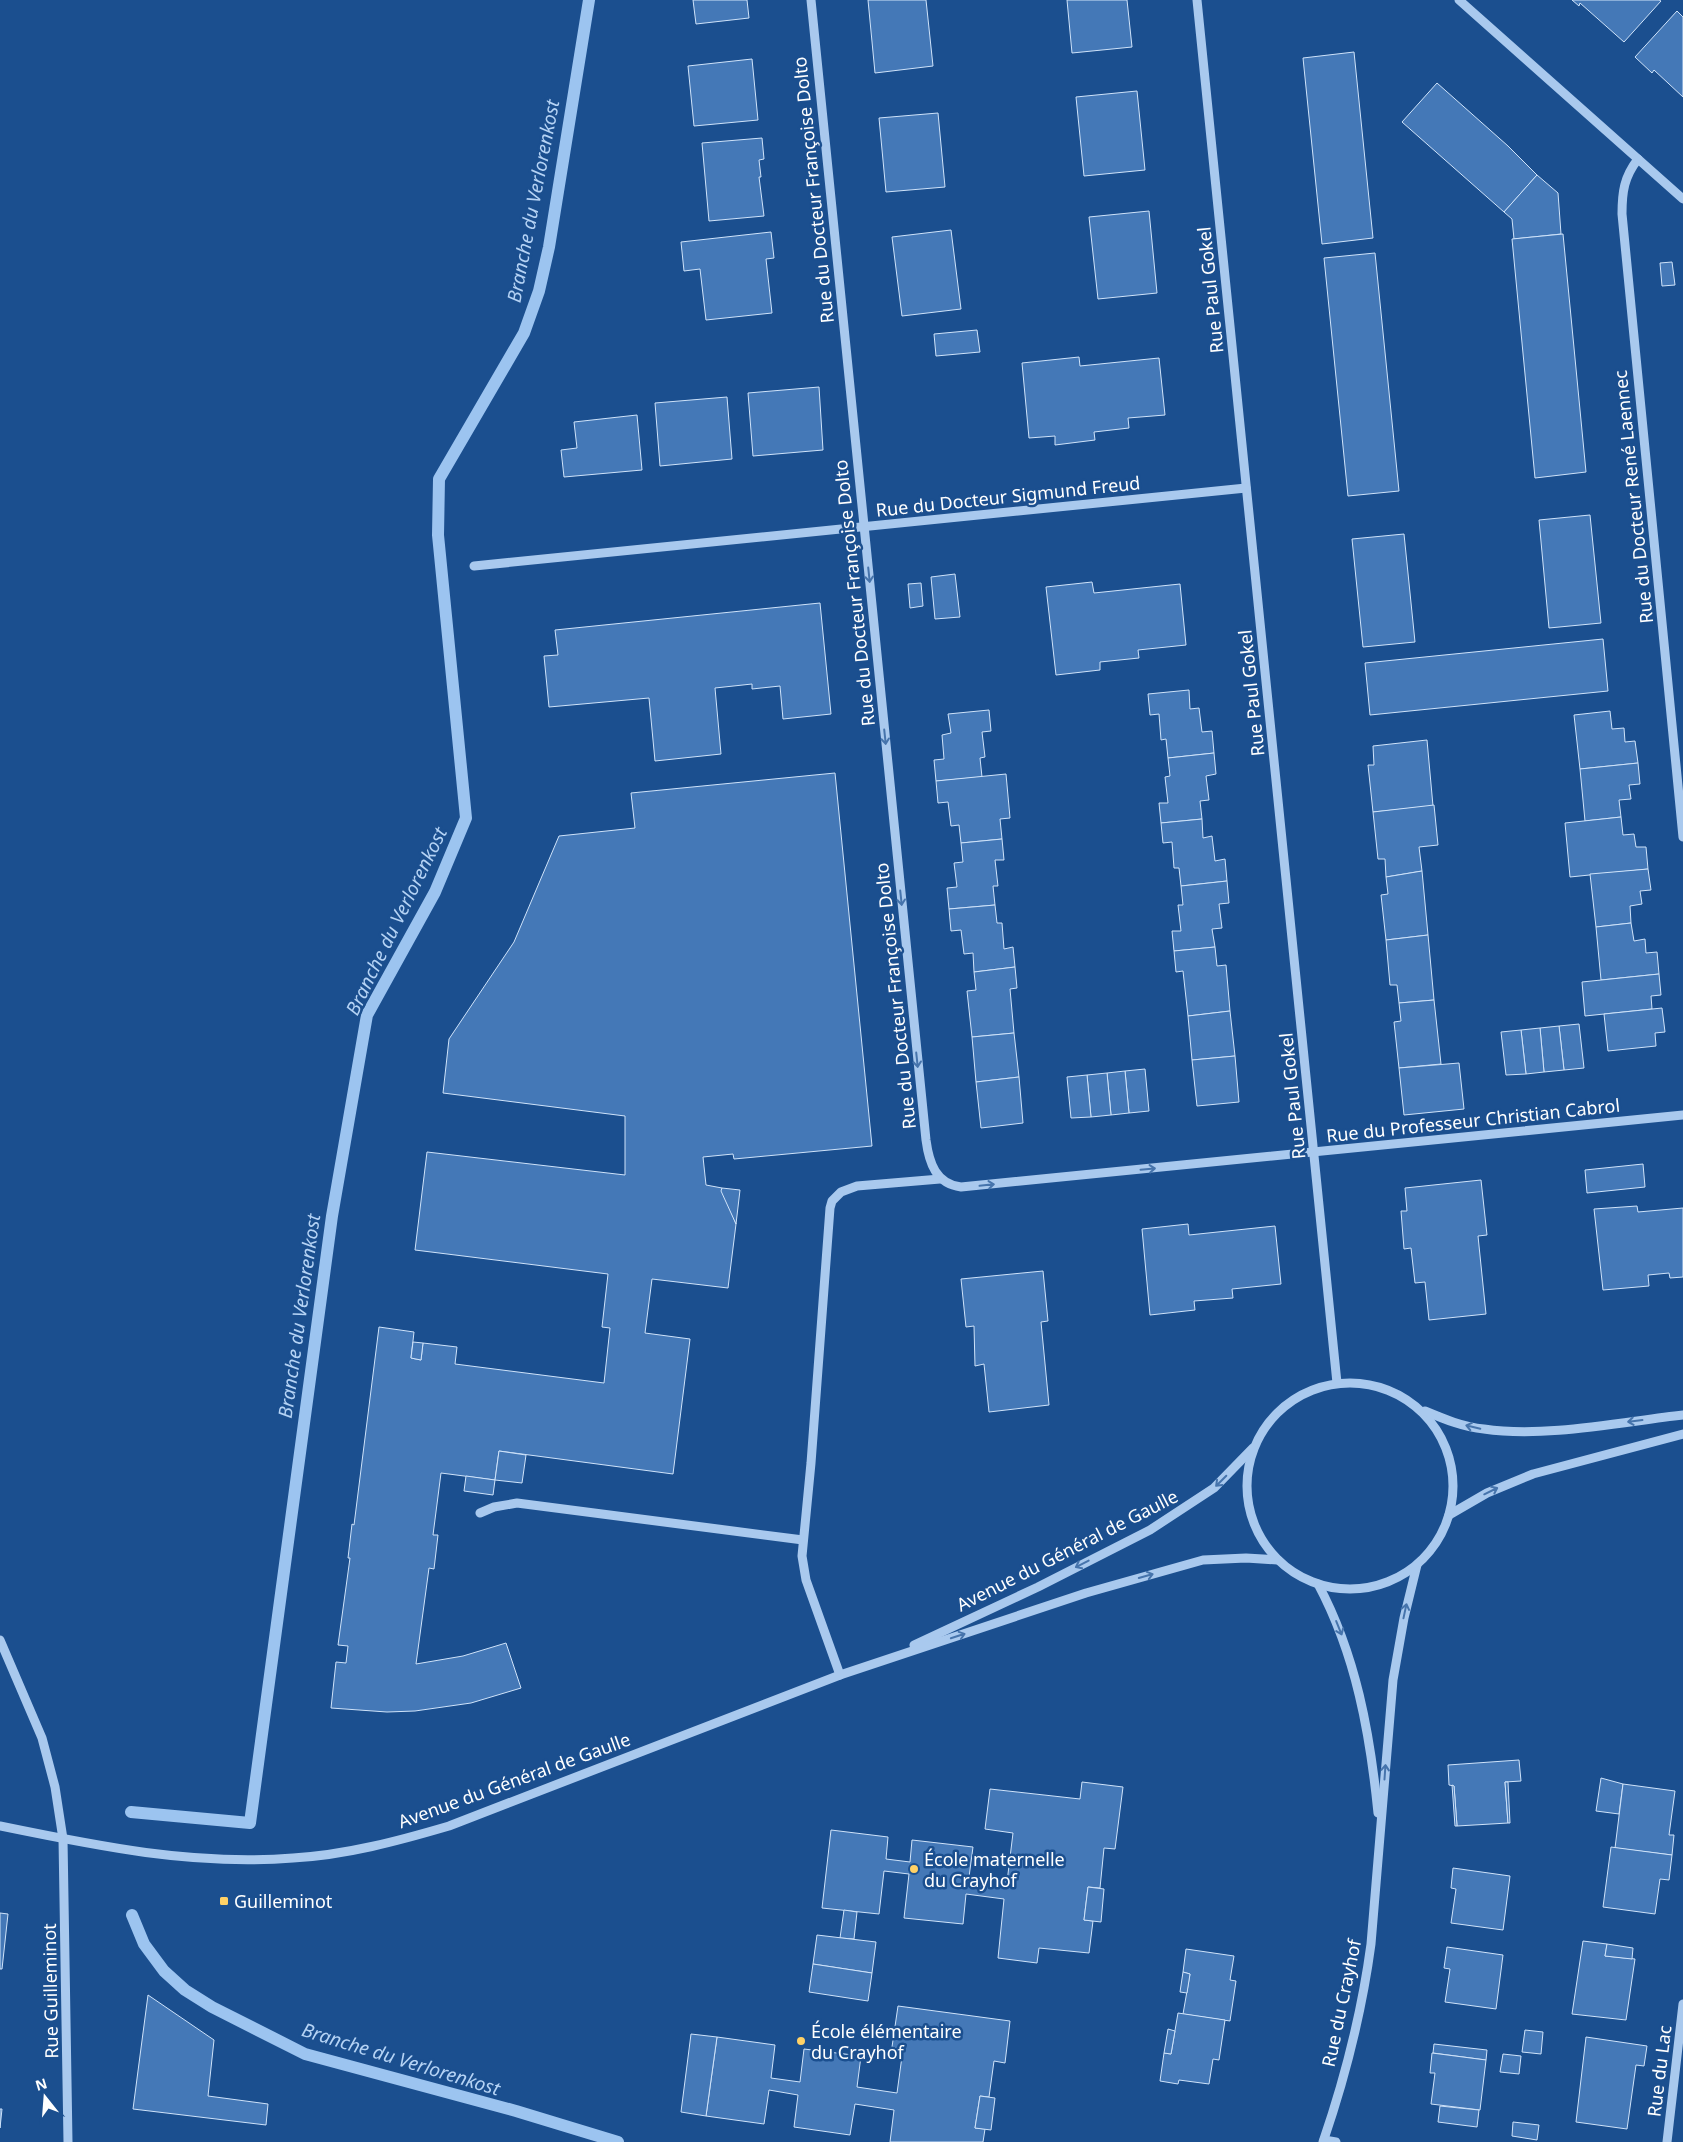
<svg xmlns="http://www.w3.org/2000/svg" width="1683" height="2142" font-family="'Noto Sans',sans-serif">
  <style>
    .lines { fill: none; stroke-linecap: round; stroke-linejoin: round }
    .stream { stroke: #9cc4f0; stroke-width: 12 }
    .building { fill: #4478b7; stroke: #cfe3fa }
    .minor { stroke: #a9c9ee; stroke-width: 9 }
    .oneway { stroke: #4674ac }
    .poi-dot { fill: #ffd166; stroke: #1b4f8f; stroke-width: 2 }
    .labels { text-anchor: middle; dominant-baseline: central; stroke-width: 5; stroke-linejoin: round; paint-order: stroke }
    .street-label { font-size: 18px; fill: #fff; stroke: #1b4f8f }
    .poi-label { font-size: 18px; fill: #fff; stroke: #1b4f8f; text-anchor: start }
    .water-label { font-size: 19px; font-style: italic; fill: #b5d3f5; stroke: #1b4f8f }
  </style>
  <rect width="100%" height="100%" fill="#1b4f8f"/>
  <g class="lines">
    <!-- stream -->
    <g class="stream">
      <path d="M131 1812 250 1823 332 1216 367 1015 435 892 466 818 438 535 439 479 524 333 539 291 549 247 589 0"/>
      <path d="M132 1915 144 1944 164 1971 185 1990 212 2007 305 2054 516 2111 618 2142"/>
    </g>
  </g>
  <!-- building -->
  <g class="building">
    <path d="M693 0H747L749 18 696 24Z"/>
    <path d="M868 0H926L933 66 875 73Z"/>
    <path d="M1067 0H1127L1132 47 1072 53Z"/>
    <path d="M1572 0H1659L1661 1 1624 42 1580 3 1579 6Z"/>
    <path d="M1677 11 1683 17V97L1654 70 1652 73 1635 57Z"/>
    <path d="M1354 52 1373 238 1322 244 1303 58Z"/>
    <path d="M752 59 758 120 694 126 688 66Z"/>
    <path d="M1437 83 1508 146 1537 175 1504 212 1402 122Z"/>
    <path d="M1137 91 1145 170 1084 176 1076 97Z"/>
    <path d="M938 113 945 187 886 192 879 118Z"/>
    <path d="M762 138 764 159 759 160 761 177H759L764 216 709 221 702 143Z"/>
    <path d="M1537 175 1558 193 1561 234 1514 239 1512 219 1504 212Z"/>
    <path d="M1149 211 1157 293 1098 299 1089 217Z"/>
    <path d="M951 230 961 309 902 316 892 237Z"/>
    <path d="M771 232 774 258 766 259 772 313 706 320 700 269 684 271 681 242Z"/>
    <path d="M1563 234 1586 472 1535 478 1512 239Z"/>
    <path d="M1375 253 1399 491 1348 496 1324 258Z"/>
    <path d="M1672 262 1675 285 1662 286 1660 263Z"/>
    <path d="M977 330 980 352 936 356 934 334Z"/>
    <path d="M1079 357 1080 366 1159 358 1165 415 1128 418 1129 428 1094 432 1095 440 1055 445V436L1029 438 1022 363Z"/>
    <path d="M819 387 823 450 753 456 748 393Z"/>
    <path d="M727 397 732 459 660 466 655 403Z"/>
    <path d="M637 415 642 470 564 477 561 450 577 448 574 422Z"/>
    <path d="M1590 515 1601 623 1549 628 1539 520Z"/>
    <path d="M1404 534 1415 642 1363 647 1352 539Z"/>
    <path d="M955 574 960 617 935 619 931 577Z"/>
    <path d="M1092 582 1094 593 1180 584 1186 645 1138 650 1139 658 1100 662V670L1056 675 1046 587Z"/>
    <path d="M921 583 923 606 910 608 908 584Z"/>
    <path d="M820 603 831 714 783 719 780 686 752 689V684L715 688 721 754 655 761 649 698 549 707 544 656 558 655 555 630Z"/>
    <path d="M1603 639 1608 691 1370 715 1365 663Z"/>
    <path d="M1189 690 1190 709 1199 708 1202 732 1212 731 1214 753 1168 758 1166 739 1161 740 1159 714 1150 715 1148 694Z"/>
    <path d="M989 710 991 731 982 732 985 757 980 758 982 777 936 781 934 760 944 759 942 735 951 733 948 714Z"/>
    <path d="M1610 711 1612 729 1624 728 1625 742 1635 741 1638 763 1580 769 1574 715Z"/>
    <path d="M1427 740 1433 806 1373 812 1368 765H1374L1373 746Z"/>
    <path d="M1214 753 1216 774 1206 776 1209 800 1200 801 1202 819 1161 823 1159 803H1168L1165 777 1170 776 1168 758Z"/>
    <path d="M1638 763 1640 784 1629 785 1631 799 1619 800 1621 817 1585 821 1580 769Z"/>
    <path d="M835 773 872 1146 734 1159 733 1154 703 1157 706 1185 722 1188 736 1224 728 1288 652 1279 645 1333 690 1339 673 1474 499 1451 495 1480 441 1473 433 1535H438L434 1569 429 1568 416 1664 463 1656 506 1643 521 1688 471 1703 415 1711 387 1712 331 1708 336 1662 346 1663 348 1646 338 1645 350 1558H348L352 1524 354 1525 379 1327 414 1332 411 1358 421 1360 423 1343 457 1347 455 1364 604 1383 610 1328 602 1327 608 1274 415 1250 427 1152 625 1175V1116L443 1093 449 1039 514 942 559 836 635 828 631 793Z"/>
    <path d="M1006 774 1010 818 1000 819 1002 839 961 843 959 825 951 826 948 802 938 803 936 781Z"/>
    <path d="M1434 805 1438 845 1419 847 1422 871 1386 877 1385 859H1378L1373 812Z"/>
    <path d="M1621 817 1623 835 1634 834 1636 847H1646L1648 869 1570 877 1565 823Z"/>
    <path d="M1202 819 1203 838 1212 836 1215 861 1225 859 1227 881 1181 886 1179 868H1174L1172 842 1163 843 1161 823Z"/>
    <path d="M1002 839 1004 860H995L998 886H993L995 905 949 909 947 888 957 887 954 863 963 862 961 843Z"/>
    <path d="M1648 869 1651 890 1640 891 1642 904 1630 906 1631 923 1596 927 1590 874Z"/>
    <path d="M1422 871 1428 935 1386 940 1381 895 1388 894 1386 877Z"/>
    <path d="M1227 881 1229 903 1219 904 1222 928 1212 929 1215 947 1174 951 1172 931H1181L1178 905H1183L1181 886Z"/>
    <path d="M995 905 997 923H1002L1004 949 1013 947 1015 967 974 972 973 953 964 954 961 930 951 931 949 909Z"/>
    <path d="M1631 923 1634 941 1645 939 1646 953 1657 952 1659 974 1601 980 1596 927Z"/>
    <path d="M1428 935 1434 1000 1399 1003 1397 985H1390L1386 940Z"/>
    <path d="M1215 947 1217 966 1226 965 1230 1011 1188 1016 1183 971 1176 972 1174 951Z"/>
    <path d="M1015 967 1017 988 1010 989 1014 1033 972 1037 967 991 976 990 974 972Z"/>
    <path d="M1659 974 1661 995 1651 996 1652 1009 1585 1016 1582 982Z"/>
    <path d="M1434 1000 1441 1064 1399 1068 1394 1022 1401 1021 1399 1003Z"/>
    <path d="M1662 1008 1665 1032 1655 1033 1656 1046 1608 1051 1604 1014Z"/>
    <path d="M1230 1011 1235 1056 1192 1060 1188 1016Z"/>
    <path d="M1579 1024 1584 1068 1564 1070 1559 1026Z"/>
    <path d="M1559 1026 1564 1070 1544 1072 1540 1028Z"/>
    <path d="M1540 1028 1544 1072 1526 1074 1521 1030Z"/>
    <path d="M1521 1030 1526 1074 1506 1075 1501 1032Z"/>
    <path d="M1014 1033 1019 1077 976 1082 972 1037Z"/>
    <path d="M1235 1056 1239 1102 1197 1106 1192 1060Z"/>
    <path d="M1459 1063 1464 1109 1404 1115 1399 1068Z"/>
    <path d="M1145 1069 1149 1111 1129 1113 1125 1071Z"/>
    <path d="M1125 1071 1129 1113 1111 1115 1107 1073Z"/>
    <path d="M1107 1073 1111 1115 1091 1117 1087 1075Z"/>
    <path d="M1087 1075 1091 1117 1071 1118 1067 1077Z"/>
    <path d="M1019 1077 1023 1123 981 1128 976 1082Z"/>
    <path d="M1643 1164 1645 1187 1587 1193 1585 1170Z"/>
    <path d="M1481 1180 1487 1235 1478 1236 1486 1314 1429 1320 1425 1282 1415 1283 1411 1248 1404 1249 1401 1211H1407L1405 1188Z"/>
    <path d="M722 1188 740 1190 736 1224 721 1191Z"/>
    <path d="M1637 1206 1638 1212 1683 1208V1277L1670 1278 1669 1273 1648 1275 1649 1286 1603 1290 1594 1209Z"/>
    <path d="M1188 1224 1189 1235 1275 1226 1281 1284 1232 1289 1233 1298 1194 1301 1195 1310 1150 1315 1142 1229Z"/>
    <path d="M1043 1271 1048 1321 1041 1322 1049 1405 989 1412 984 1364 975 1366 974 1326 966 1327 961 1279Z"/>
    <path d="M413 1342 423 1343 421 1360 411 1358Z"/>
    <path d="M499 1451 526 1455 522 1483 495 1480Z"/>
    <path d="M466 1476 495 1480 493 1495 464 1491Z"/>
    <path d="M1519 1760 1521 1781 1505 1782 1508 1823 1457 1826 1454 1786 1449 1785 1448 1765Z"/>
    <path d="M1601 1778 1623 1784 1619 1814 1596 1811Z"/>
    <path d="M1082 1782 1123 1787 1115 1849 1104 1848 1100 1888 1088 1887 1084 1920 1093 1921 1089 1953 1039 1948 1037 1963 998 1958 1004 1899 966 1894 963 1924 904 1918 909 1874 884 1871 879 1914 822 1908 831 1830 888 1837 886 1859 910 1862 912 1840 973 1847 969 1877 1007 1882 1013 1833 985 1829 990 1789 1080 1799Z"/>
    <path d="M1505 1782H1508L1510 1823H1508Z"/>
    <path d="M1623 1784 1675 1791 1669 1835H1674L1672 1855 1615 1848Z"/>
    <path d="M1452 1785 1454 1786 1457 1826H1455Z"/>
    <path d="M1611 1847 1672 1855 1669 1880 1660 1879 1655 1914 1603 1907Z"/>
    <path d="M1453 1868 1510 1876 1503 1930 1451 1923 1456 1889 1451 1888Z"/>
    <path d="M1088 1887 1104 1889 1101 1922 1084 1920Z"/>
    <path d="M844 1910 857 1912 854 1939 840 1938Z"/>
    <path d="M0 1913 8 1914 2 1969H0Z"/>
    <path d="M817 1935 876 1942 872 1973 813 1964Z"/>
    <path d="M1583 1941 1607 1944 1605 1956 1635 1959 1626 2020 1572 2014Z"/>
    <path d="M1607 1944 1633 1948 1632 1959 1605 1956Z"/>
    <path d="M1447 1947 1503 1955 1496 2009 1445 2002 1450 1969 1444 1968Z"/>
    <path d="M1186 1949 1234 1956 1230 1980 1236 1981 1230 2021 1183 2014 1190 1974 1183 1972Z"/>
    <path d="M813 1964 872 1973 868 2001 809 1992Z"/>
    <path d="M1183 1972 1190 1974 1187 1993 1180 1992Z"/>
    <path d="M148 1995 214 2040 208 2096 268 2104 266 2125 133 2109Z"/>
    <path d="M898 2006 1010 2021 1005 2063 994 2061 989 2097 980 2096 975 2128 985 2129 983 2142H890L894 2110 855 2104 850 2135 794 2127 798 2095 769 2090 764 2124 706 2116 717 2037 775 2045 771 2078 800 2082 804 2049 861 2056 857 2087 897 2093 903 2049 892 2047Z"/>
    <path d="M1178 2013 1225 2020 1219 2060 1213 2059 1209 2084 1179 2080 1178 2084 1160 2081 1164 2053 1171 2054Z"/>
    <path d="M1168 2029 1175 2031 1171 2054 1164 2053Z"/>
    <path d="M1525 2030 1543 2032 1541 2054 1522 2052Z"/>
    <path d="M691 2034 717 2037 706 2116 681 2112Z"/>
    <path d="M1586 2037 1647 2046 1644 2066 1636 2065 1627 2129 1576 2122Z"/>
    <path d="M1434 2044 1487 2050 1486 2060 1433 2053Z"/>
    <path d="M1432 2053 1486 2060 1480 2110 1431 2104 1435 2073H1430Z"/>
    <path d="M1503 2054 1521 2056 1519 2074 1500 2072Z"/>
    <path d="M980 2096 995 2098 991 2130 975 2128Z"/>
    <path d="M1440 2106 1479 2110 1477 2127 1438 2122Z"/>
    <path d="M0 2109H2L0 2128Z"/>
    <path d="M1513 2122 1539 2125 1537 2140 1512 2136Z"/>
  </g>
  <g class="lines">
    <!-- minor -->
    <g class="minor">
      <path d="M811 0 926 1140C929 1163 936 1184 961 1187L1683 1115"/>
      <path d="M1197 0 1337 1383"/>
      <path d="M1459 0 1683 199"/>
      <path d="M1638 159C1624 177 1622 192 1622 214L1683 837"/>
      <path d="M474 566 1246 488"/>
      <circle cx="1350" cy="1486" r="103"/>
      <path d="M1425 1411C1444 1419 1463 1427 1484 1429 1545 1438 1621 1422 1683 1415"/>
      <path d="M480 1513 494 1507 517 1503 803 1540"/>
      <path d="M1449 1515 1487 1493 1533 1474 1683 1434"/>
      <path d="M1318 1584C1356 1655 1370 1733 1378 1813"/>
      <path d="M0 1640 42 1738 55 1787 63 1839 68 2142"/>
      <path d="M914 1645 1038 1587 1150 1530 1214 1488 1253 1448"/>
      <path d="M840 1675 806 1580 802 1556 811 1463 830 1208 832 1201 841 1192 857 1186 940 1179"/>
      <path d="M0 1826C97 1846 194 1866 293 1858 346 1855 398 1841 449 1826L840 1675 1086 1593 1203 1560 1246 1558 1278 1560"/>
      <path d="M1324 2140 1336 2142"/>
      <path d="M1323 2142C1345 2078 1362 2011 1371 1944L1393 1680 1404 1618 1417 1565"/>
      <path d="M1667 2142 1683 2004"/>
    </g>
  </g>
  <!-- one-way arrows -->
  <defs><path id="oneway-shaft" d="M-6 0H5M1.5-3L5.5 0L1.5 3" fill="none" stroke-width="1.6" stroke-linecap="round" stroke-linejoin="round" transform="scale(1.25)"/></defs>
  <g class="oneway">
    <use href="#oneway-shaft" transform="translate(869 575) rotate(84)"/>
    <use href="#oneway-shaft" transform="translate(885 737) rotate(84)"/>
    <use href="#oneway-shaft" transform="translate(901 898) rotate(84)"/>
    <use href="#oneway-shaft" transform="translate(917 1060) rotate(84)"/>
    <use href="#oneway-shaft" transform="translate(1148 1169) rotate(-5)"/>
    <use href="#oneway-shaft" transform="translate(987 1185) rotate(-6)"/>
    <use href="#oneway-shaft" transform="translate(1635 1421) rotate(173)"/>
    <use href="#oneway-shaft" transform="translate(1473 1427) rotate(-167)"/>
    <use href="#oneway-shaft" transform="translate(1221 1481) rotate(135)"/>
    <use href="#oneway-shaft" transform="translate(1491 1491) rotate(-26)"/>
    <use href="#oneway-shaft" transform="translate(1082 1564) rotate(153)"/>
    <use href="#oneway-shaft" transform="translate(1146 1576) rotate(-16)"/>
    <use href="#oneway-shaft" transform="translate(1405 1611) rotate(-78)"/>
    <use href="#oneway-shaft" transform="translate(1339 1628) rotate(68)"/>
    <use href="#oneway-shaft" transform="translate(958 1636) rotate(-18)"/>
    <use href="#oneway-shaft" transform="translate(1385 1772) rotate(-86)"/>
  </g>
  <!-- markers -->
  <g class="poi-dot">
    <circle cx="914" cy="1869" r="5"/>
    <rect x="219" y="1896" width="10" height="10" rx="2.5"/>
    <circle cx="801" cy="2041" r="5"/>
  </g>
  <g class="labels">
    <!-- street labels -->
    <g class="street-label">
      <text transform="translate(813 190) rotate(-96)">Rue du Docteur Françoise Dolto</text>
      <text transform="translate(1210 290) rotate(-96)">Rue Paul Gokel</text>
      <text transform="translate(1008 496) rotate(-6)">Rue du Docteur Sigmund Freud</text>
      <text transform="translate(1633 497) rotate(-96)">Rue du Docteur René Laennec</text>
      <text transform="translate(854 593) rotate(-96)">Rue du Docteur Françoise Dolto</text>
      <text transform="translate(1251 693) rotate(-96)">Rue Paul Gokel</text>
      <text transform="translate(895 996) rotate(-96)">Rue du Docteur Françoise Dolto</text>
      <text transform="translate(1292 1096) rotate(-96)">Rue Paul Gokel</text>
      <text transform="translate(1473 1120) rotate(-6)">Rue du Professeur Christian Cabrol</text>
      <text transform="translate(1067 1550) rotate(-27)">Avenue du Général de Gaulle</text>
      <text transform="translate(514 1780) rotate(-20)">Avenue du Général de Gaulle</text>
      <text transform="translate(50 1991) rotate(-91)">Rue Guilleminot</text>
      <text transform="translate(1341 2003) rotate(-78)">Rue du Crayhof</text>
      <text transform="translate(1659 2071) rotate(-83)">Rue du Lac</text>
    </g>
    <!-- poi labels -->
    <g class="poi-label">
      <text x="924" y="1859">École maternelle<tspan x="924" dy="21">du Crayhof</tspan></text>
      <text x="234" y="1901">Guilleminot</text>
      <text x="811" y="2031">École élémentaire<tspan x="811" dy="21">du Crayhof</tspan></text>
    </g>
    <!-- water labels -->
    <g class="water-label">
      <text transform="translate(533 201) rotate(-79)">Branche du Verlorenkost</text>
      <text transform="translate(396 921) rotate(-64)">Branche du Verlorenkost</text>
      <text transform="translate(299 1316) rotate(-82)">Branche du Verlorenkost</text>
      <text transform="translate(401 2059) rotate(17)">Branche du Verlorenkost</text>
    </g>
  </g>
  <!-- north arrow -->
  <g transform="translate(45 2097) rotate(343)" stroke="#1b4f8f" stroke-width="4" paint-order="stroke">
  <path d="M0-4L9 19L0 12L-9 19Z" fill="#ffffff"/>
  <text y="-8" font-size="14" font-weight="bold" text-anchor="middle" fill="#ffffff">N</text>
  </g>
</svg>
